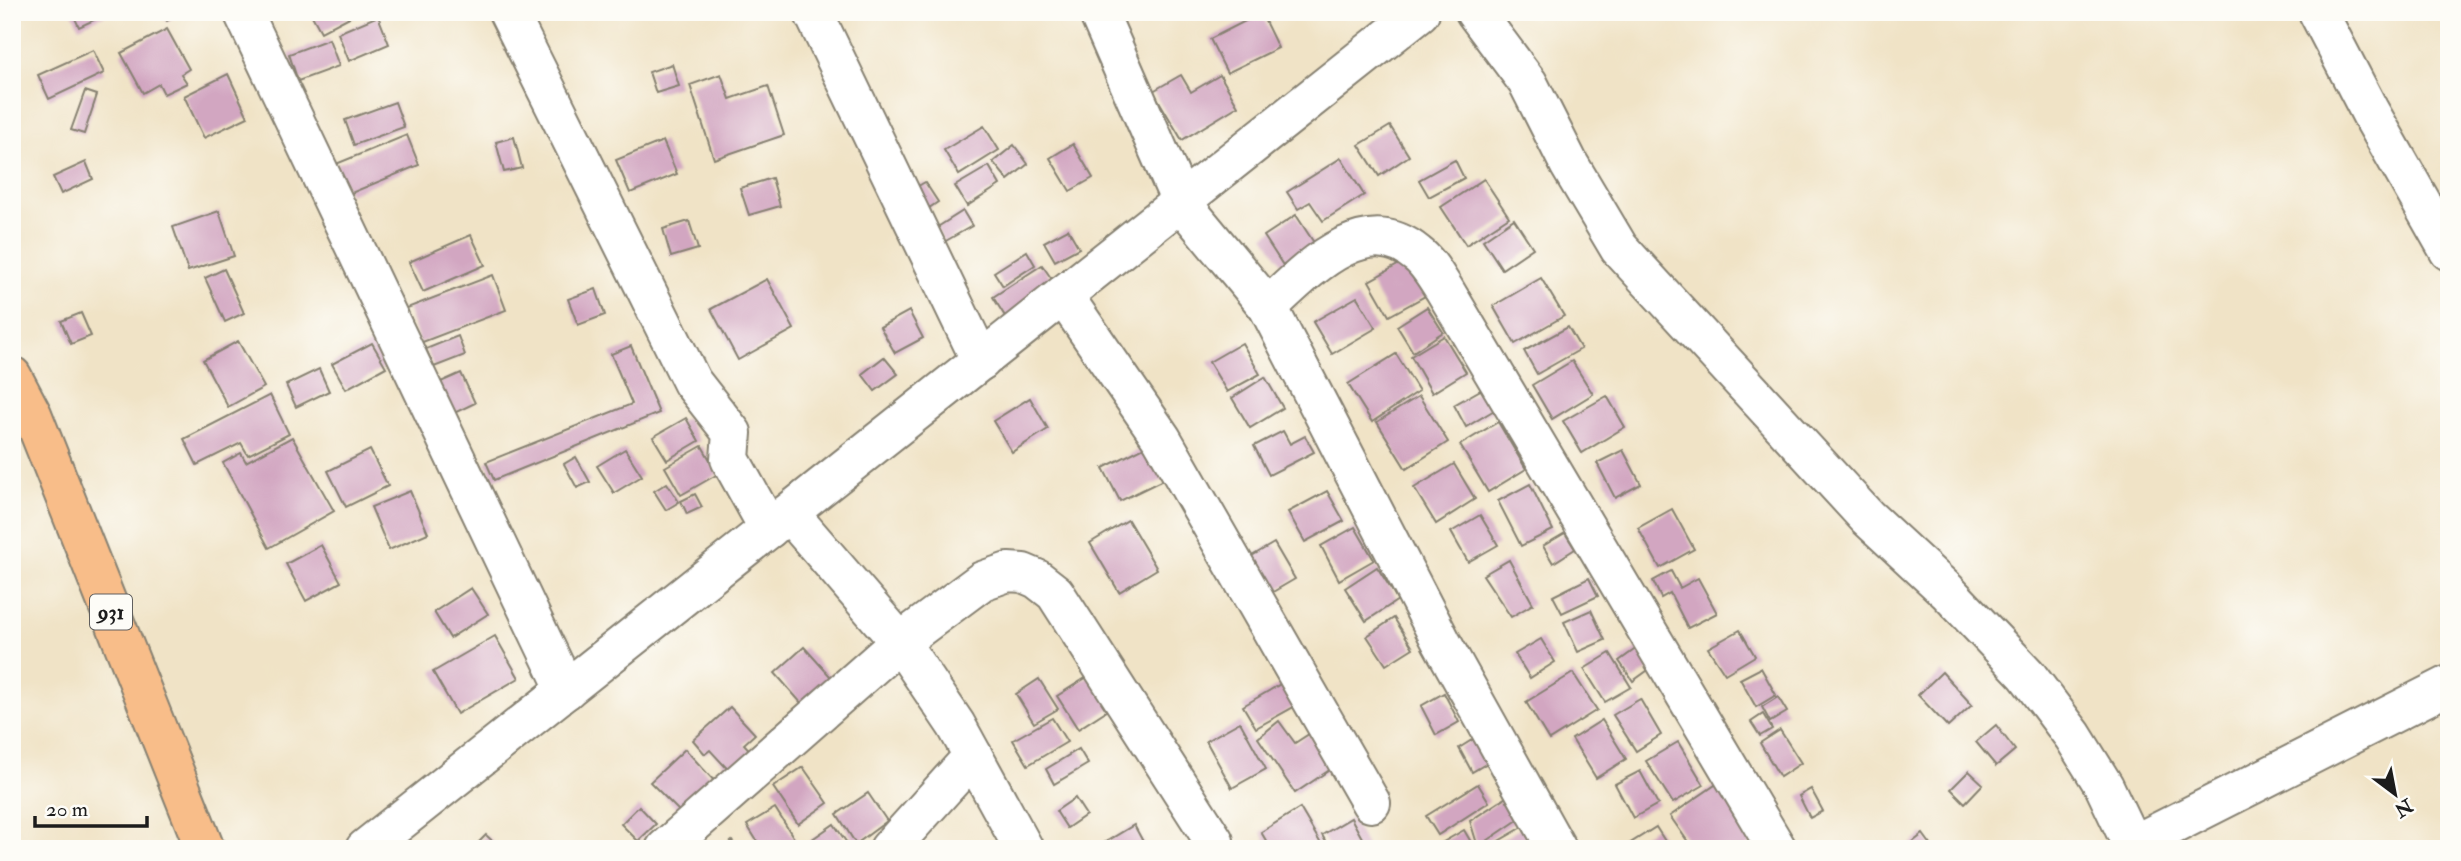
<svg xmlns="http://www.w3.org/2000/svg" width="2461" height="861" font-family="'IM FELL Double Pica',serif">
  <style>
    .building { fill: #d2a6c1 }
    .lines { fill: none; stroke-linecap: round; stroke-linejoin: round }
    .minor-casing { stroke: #868071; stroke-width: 42 }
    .major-casing { stroke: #868071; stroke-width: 42 }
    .minor { stroke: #fff; stroke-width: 38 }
    .major { stroke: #f8bd89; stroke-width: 38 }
    .labels { text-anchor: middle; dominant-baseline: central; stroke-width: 5; stroke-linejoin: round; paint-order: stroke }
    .shield { fill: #fdfcf7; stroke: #605f5e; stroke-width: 2 }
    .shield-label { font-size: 21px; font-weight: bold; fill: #1c1c1c }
  </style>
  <rect width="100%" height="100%" fill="#fdfcf7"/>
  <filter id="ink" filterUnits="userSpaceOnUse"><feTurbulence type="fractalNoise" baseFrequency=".0143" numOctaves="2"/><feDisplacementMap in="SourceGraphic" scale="14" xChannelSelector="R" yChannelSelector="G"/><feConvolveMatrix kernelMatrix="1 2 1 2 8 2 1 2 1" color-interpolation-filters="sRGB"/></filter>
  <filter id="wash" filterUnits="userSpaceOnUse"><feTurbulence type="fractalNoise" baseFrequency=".00686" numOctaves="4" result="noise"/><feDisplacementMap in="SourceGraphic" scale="28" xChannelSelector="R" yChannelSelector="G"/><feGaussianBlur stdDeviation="1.57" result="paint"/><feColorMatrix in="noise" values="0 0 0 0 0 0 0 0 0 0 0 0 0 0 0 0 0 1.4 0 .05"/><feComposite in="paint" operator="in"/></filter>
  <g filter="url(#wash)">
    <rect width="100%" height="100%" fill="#f0e3c6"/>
    <g id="blocks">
      <!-- building -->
      <g class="building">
        <path d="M72 12H111L79 27Z"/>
        <path d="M161 12H182L167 21Z"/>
        <path d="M310 12H359L321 32Z"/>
        <path d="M1261 13 1278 48 1227 73 1210 39Z"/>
        <path d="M378 16 389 44 349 61 338 33Z"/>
        <path d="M167 29 189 69 181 74 187 83 164 94 159 84 143 93 121 53Z"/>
        <path d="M329 39 339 66 298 81 289 54Z"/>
        <path d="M93 50 104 73 49 99 38 75Z"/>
        <path d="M672 64 679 86 656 93 649 72Z"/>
        <path d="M228 74 248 117 204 138 184 96Z"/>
        <path d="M721 74 730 99 768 86 784 135 714 159 690 85Z"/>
        <path d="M1181 75 1191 92 1220 75 1238 106 1182 140 1153 91Z"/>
        <path d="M85 91 97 95 84 134 71 130Z"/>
        <path d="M395 102 404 127 354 145 345 120Z"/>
        <path d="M984 126 999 150 959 175 944 150Z"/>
        <path d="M1390 126 1409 156 1379 176 1359 145Z"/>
        <path d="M407 135 419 165 349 194 336 164Z"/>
        <path d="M514 137 522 168 504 172 496 142Z"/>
        <path d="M663 141 677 174 630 193 616 160Z"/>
        <path d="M1073 144 1093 178 1070 191 1050 158Z"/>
        <path d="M1014 145 1028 164 1008 180 993 162Z"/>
        <path d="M1341 158 1364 195 1323 221 1310 202 1298 209 1287 192Z"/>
        <path d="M1455 160 1464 178 1429 197 1419 180Z"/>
        <path d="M86 162 93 179 61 194 53 177Z"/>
        <path d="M989 166 1000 185 967 206 955 186Z"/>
        <path d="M772 178 780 206 749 215 740 188Z"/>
        <path d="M1484 179 1509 217 1466 245 1441 207Z"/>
        <path d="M925 182 938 202 923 212 910 191Z"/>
        <path d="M219 211 234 256 188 271 173 227Z"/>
        <path d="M963 211 972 226 944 242 936 228Z"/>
        <path d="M1296 215 1320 252 1288 273 1264 236Z"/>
        <path d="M1514 219 1533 248 1502 269 1483 240Z"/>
        <path d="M689 221 698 249 671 257 663 229Z"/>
        <path d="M1068 229 1079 248 1055 261 1044 242Z"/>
        <path d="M471 235 485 265 423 292 409 262Z"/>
        <path d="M1027 251 1035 265 1003 286 994 272Z"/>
        <path d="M1405 261 1425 296 1389 316 1369 281Z"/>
        <path d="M1042 265 1058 288 1008 321 993 297Z"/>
        <path d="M224 269 244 313 225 322 205 278Z"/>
        <path d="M493 275 506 310 420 343 407 308Z"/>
        <path d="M1541 278 1564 316 1515 344 1493 306Z"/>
        <path d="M767 279 794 329 738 360 711 309Z"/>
        <path d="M596 289 605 315 578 325 568 299Z"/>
        <path d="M1357 297 1376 328 1332 354 1313 322Z"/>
        <path d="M1427 307 1443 332 1413 352 1397 326Z"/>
        <path d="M909 311 923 338 895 353 880 327Z"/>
        <path d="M81 313 91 336 71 344 61 321Z"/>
        <path d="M1568 327 1581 349 1537 374 1524 351Z"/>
        <path d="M458 336 465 355 434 367 426 349Z"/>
        <path d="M1444 336 1466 372 1432 393 1411 356Z"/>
        <path d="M238 341 264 387 228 407 203 360Z"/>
        <path d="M372 343 386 367 346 389 332 364Z"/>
        <path d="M1242 343 1260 374 1227 392 1209 362Z"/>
        <path d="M631 346 659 413 494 480 486 462 632 404 611 354Z"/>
        <path d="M1396 354 1419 391 1372 422 1348 384Z"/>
        <path d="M884 357 898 374 875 391 862 374Z"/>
        <path d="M1572 361 1593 394 1552 419 1532 385Z"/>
        <path d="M319 369 329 391 296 407 286 385Z"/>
        <path d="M461 373 475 403 448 416 434 385Z"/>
        <path d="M1265 377 1283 408 1250 428 1232 398Z"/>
        <path d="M1484 388 1496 409 1466 427 1454 405Z"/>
        <path d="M270 395 289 434 248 455 241 443 197 465 184 439Z"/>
        <path d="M1419 396 1448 442 1406 469 1377 422Z"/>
        <path d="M1607 396 1625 427 1582 453 1563 421Z"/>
        <path d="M1030 398 1048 429 1012 452 993 421Z"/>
        <path d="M686 418 699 441 667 460 653 437Z"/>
        <path d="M1498 422 1526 469 1488 492 1460 445Z"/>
        <path d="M1283 431 1290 444 1305 436 1314 452 1269 475 1254 446Z"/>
        <path d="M292 437 334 511 269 548 223 463 241 453 246 462Z"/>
        <path d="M1152 443 1169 477 1120 501 1103 468Z"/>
        <path d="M702 446 718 474 681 495 665 467Z"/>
        <path d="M625 449 642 476 614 493 597 466Z"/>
        <path d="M370 450 388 486 346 507 328 471Z"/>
        <path d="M1623 450 1641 484 1615 498 1597 463Z"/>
        <path d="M576 457 590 482 577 488 564 464Z"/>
        <path d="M1454 464 1475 499 1436 524 1414 488Z"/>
        <path d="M667 483 679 502 666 510 654 491Z"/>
        <path d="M1530 484 1553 530 1521 546 1498 501Z"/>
        <path d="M410 491 428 533 389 550 371 507Z"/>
        <path d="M1327 491 1344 521 1305 542 1288 512Z"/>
        <path d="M695 494 702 507 687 514 681 501Z"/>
        <path d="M1672 509 1694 549 1660 568 1638 528Z"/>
        <path d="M1480 515 1498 545 1468 562 1451 532Z"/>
        <path d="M1128 520 1157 569 1119 592 1090 543Z"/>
        <path d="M1355 527 1374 560 1339 580 1321 546Z"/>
        <path d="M1565 533 1575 549 1553 563 1543 546Z"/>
        <path d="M1274 543 1295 579 1266 596 1245 560Z"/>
        <path d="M321 545 341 582 306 601 286 564Z"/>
        <path d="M1509 560 1533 604 1511 617 1483 575Z"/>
        <path d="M1377 567 1398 600 1366 621 1345 588Z"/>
        <path d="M1671 571 1680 588 1698 578 1717 613 1688 628 1670 593 1661 598 1653 581Z"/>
        <path d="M1589 578 1598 596 1562 613 1553 596Z"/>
        <path d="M471 588 488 614 450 638 434 612Z"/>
        <path d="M1591 610 1605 640 1578 652 1564 622Z"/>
        <path d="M1394 618 1413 648 1386 665 1367 636Z"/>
        <path d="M1740 630 1755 656 1725 674 1708 648Z"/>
        <path d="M495 636 519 678 457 714 433 672Z"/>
        <path d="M1541 639 1555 662 1530 678 1515 654Z"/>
        <path d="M804 647 839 686 802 704 775 673Z"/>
        <path d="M1637 648 1651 668 1633 681 1619 661Z"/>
        <path d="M1610 653 1631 687 1605 702 1584 669Z"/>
        <path d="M1761 668 1776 695 1756 707 1740 679Z"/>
        <path d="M1942 672 1972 705 1948 727 1918 695Z"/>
        <path d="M1573 673 1597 710 1549 740 1526 702Z"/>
        <path d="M1092 674 1112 707 1078 729 1057 696Z"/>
        <path d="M1039 679 1058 709 1034 723 1016 694Z"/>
        <path d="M1284 682 1297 705 1256 728 1243 706Z"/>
        <path d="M1444 693 1459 722 1436 735 1421 706Z"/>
        <path d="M1778 697 1787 712 1770 722 1762 707Z"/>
        <path d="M1640 699 1661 735 1636 751 1613 715Z"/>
        <path d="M730 707 755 734 744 744 755 756 734 776 710 750 705 754 693 740Z"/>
        <path d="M1763 714 1772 729 1760 736 1751 722Z"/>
        <path d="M1052 718 1067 742 1028 765 1013 740Z"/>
        <path d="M1602 720 1626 759 1596 778 1572 739Z"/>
        <path d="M1279 721 1295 743 1309 734 1331 769 1295 793 1258 738Z"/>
        <path d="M1240 722 1266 769 1232 788 1206 741Z"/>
        <path d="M1996 725 2015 750 1996 766 1976 742Z"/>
        <path d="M1780 730 1801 763 1780 777 1760 743Z"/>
        <path d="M1480 735 1494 759 1472 772 1459 748Z"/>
        <path d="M1678 742 1704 785 1673 803 1646 761Z"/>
        <path d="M685 749 717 784 684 816 650 782Z"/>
        <path d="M1079 749 1088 764 1054 784 1046 769Z"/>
        <path d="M803 767 828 803 798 824 773 787Z"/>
        <path d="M1640 771 1658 804 1633 818 1615 784Z"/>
        <path d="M1969 771 1983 784 1965 803 1951 789Z"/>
        <path d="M1721 781 1755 840 1743 849H1693L1670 816Z"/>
        <path d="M1478 784 1489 802 1438 835 1426 816Z"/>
        <path d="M1811 789 1823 811 1810 818 1799 796Z"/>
        <path d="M1514 792 1528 813 1478 847 1470 821Z"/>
        <path d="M868 793 887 821 856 844 837 814Z"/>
        <path d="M1075 798 1086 815 1067 828 1056 811Z"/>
        <path d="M639 806 656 824 638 841 621 824Z"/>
        <path d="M775 808 797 843 788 849H762L747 825Z"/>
        <path d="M1300 808 1324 849H1271L1261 832Z"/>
        <path d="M1351 818 1368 849H1330L1322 835Z"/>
        <path d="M834 824 851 849H812L808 842Z"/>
        <path d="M1134 825 1147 849H1094Z"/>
        <path d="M1523 827 1539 849 1490 846Z"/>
        <path d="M1656 827 1670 849H1621Z"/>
        <path d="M1464 830 1475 849H1441L1438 845Z"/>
        <path d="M1923 834 1934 849H1911L1909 845Z"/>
        <path d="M486 835 501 849H472Z"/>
        <path d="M732 841 738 849H723Z"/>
      </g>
    </g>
  </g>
  <g filter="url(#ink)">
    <use href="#blocks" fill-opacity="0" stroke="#868071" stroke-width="2"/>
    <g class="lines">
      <defs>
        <g id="minor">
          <path d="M243 12 566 690"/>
          <path d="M508 12 692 382 732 433 730 459 769 529"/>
          <path d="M813 12 981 361"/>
          <path d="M1098 12 1181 202 1268 307 1442 643 1557 849"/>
          <path d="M1475 12 1528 83 1569 164 1619 248 1867 517 1947 591 2027 675 2073 736 2104 786 2134 849"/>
          <path d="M2318 12 2370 112 2449 251"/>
          <path d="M1063 295 1162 439 1371 803"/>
          <path d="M1268 307C1306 272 1364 209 1417 254 1428 262 1436 277 1444 289L1777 849"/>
          <path d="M789 513 900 642 956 725 1024 849"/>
          <path d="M2133 845 2449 685"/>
          <path d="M365 849 1420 12"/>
          <path d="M665 849 900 642 982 581 1008 572 1023 573 1037 579 1055 593 1214 841"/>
          <path d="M889 849 973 756"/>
        </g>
        <path id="major" d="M12 376 32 414 205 849"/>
      </defs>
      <!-- minor casing -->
      <use href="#minor" class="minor-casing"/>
      <!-- major casing -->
      <use href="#major" class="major-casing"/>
      <!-- minor -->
      <use href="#minor" class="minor"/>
      <!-- major -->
      <use href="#major" class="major"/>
    </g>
  </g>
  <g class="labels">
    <!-- shield labels -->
    <rect class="shield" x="90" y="594.5" width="42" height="35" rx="5"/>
    <g class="shield-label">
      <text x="111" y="612">931</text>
    </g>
  </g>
  <!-- margin -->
  <rect width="2461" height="861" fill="none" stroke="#fdfcf7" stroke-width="42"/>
  <!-- north arrow -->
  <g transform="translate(2395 794) rotate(148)" stroke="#fdfcf7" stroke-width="5" paint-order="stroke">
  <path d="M0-5L12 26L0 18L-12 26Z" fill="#1c1c1c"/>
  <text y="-10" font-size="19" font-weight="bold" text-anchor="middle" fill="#1c1c1c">N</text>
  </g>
  <!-- scale -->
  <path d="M35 816v10h112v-10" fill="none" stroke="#1c1c1c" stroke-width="3.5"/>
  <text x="46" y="816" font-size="21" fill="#1c1c1c" stroke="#fdfcf7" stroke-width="5" paint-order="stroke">20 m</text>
</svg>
